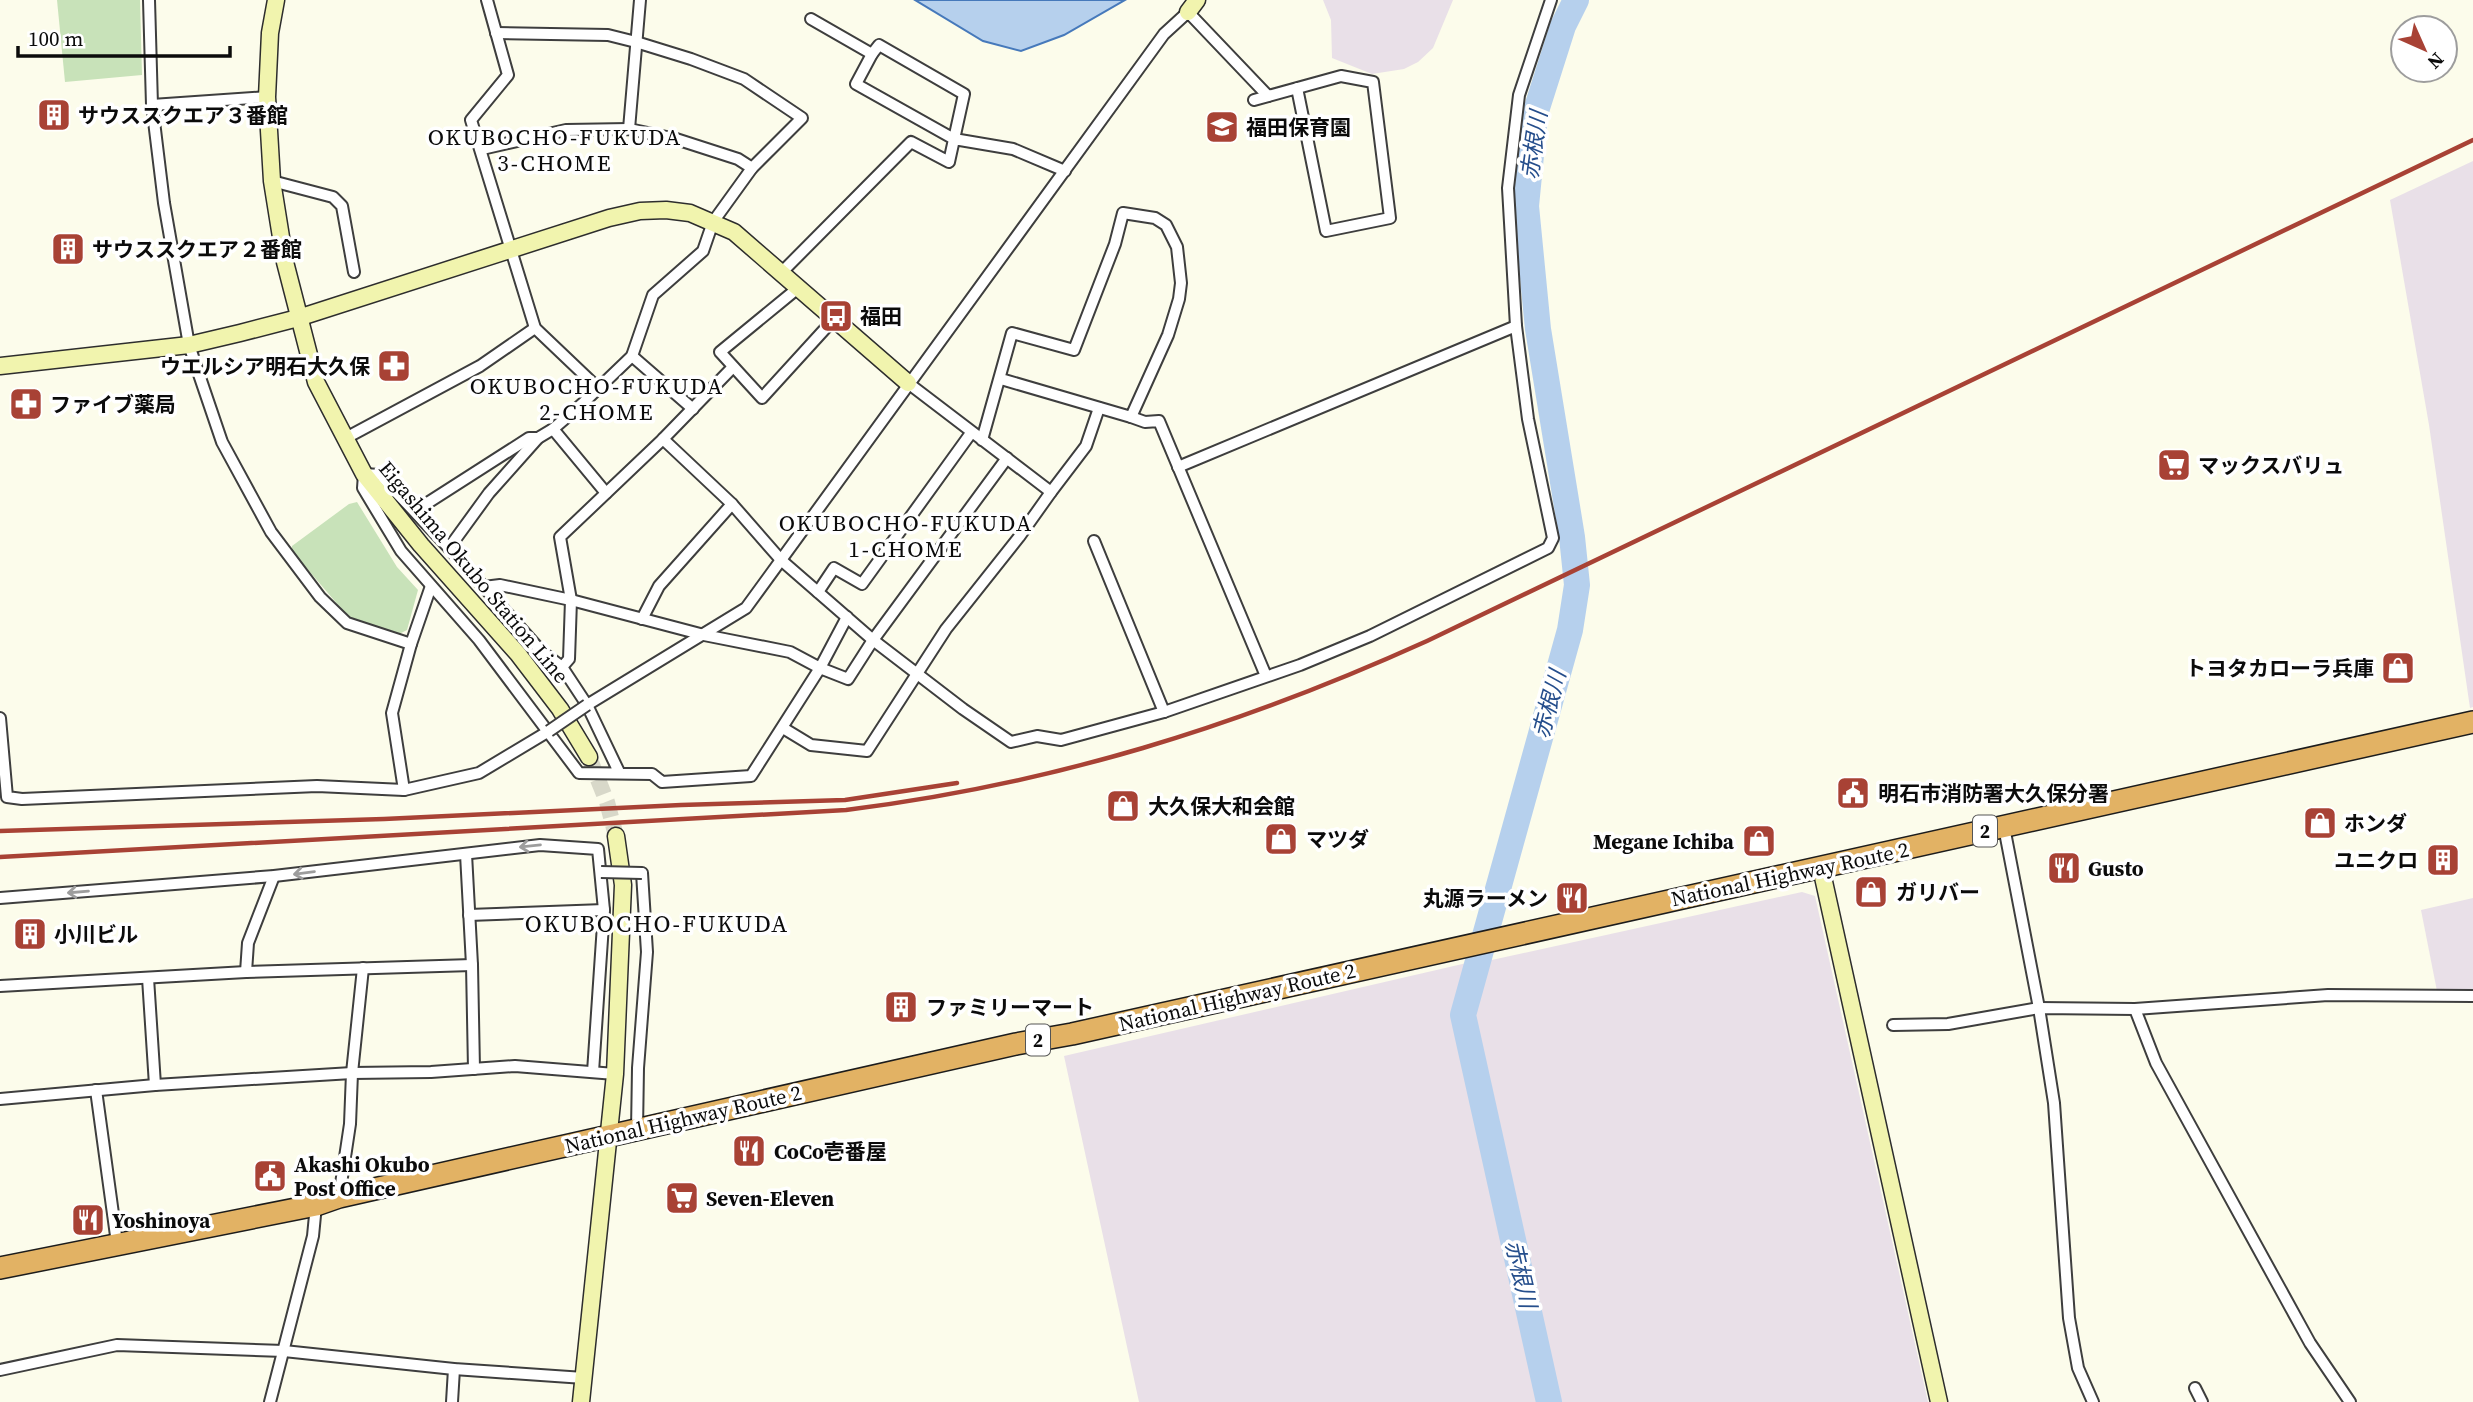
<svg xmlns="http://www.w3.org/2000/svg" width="2473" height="1402" font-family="'Source Serif 4','Noto Sans JP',serif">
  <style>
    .industrial { fill: #e9e0e8 }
    .green { fill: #c8e2b9 }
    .water { fill: #b6d0ed; stroke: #4679bb; stroke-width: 2 }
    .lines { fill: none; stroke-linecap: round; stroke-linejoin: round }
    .river { stroke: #b6d0ed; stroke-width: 26 }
    .secondary-tunnel { stroke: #d8d8c9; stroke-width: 16; stroke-dasharray: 16 8; stroke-linecap: butt }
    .street-casing { stroke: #3e3e3e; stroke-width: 14 }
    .secondary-casing { stroke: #2d2d2d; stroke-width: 19 }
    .highway-casing { stroke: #1c1c1c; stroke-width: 24 }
    .street { stroke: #fff; stroke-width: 10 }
    .secondary { stroke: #f1f4ae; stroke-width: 16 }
    .highway { stroke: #e2b264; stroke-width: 21 }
    .rail { stroke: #a84235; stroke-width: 4.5 }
    .street-bridge-casing { stroke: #3e3e3e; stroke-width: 14; stroke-linecap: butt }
    .street-bridge { stroke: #fff; stroke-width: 10 }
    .oneway { stroke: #9d9d9d }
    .labels { text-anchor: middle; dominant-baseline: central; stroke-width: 7; stroke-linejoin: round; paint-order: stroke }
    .shield { fill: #fff; stroke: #545454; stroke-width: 2 }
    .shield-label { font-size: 19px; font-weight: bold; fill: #0b0b0b }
    .poi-label { font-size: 21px; font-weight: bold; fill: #0b0b0b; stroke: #fff; text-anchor: start }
    .street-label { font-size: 21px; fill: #0b0b0b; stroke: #fff }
    .neighbourhood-label { font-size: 23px; letter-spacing: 2px; fill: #0b0b0b; stroke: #fff }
    .water-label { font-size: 23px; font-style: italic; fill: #254e8c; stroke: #fff }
    .quarter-label { font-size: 24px; letter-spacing: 2px; fill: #0b0b0b; stroke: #fff }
  </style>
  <rect width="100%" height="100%" fill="#fcfceb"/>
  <!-- industrial -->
  <g class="industrial">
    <path d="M1323 0H1453L1433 48 1418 62 1404 69 1372 74 1332 58 1331 20Z"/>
    <path d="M2473 161V707L2470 708 2429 425 2390 200Z"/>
    <path d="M1802 892 1815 896 1928 1402H1554L1477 1053 1474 1008 1487 961Z"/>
    <path d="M2473 898V989L2437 991 2421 910Z"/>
    <path d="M1471 962 1458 1013 1540 1402H1139L1064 1056Z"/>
  </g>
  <!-- green -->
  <g class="green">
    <path d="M57 0H140L142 75 65 82Z"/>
    <path d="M357 502 397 567 418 590 407 630 399 634 351 620 292 551V546L349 504Z"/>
  </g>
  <!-- water -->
  <path class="water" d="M915 0H1125L1064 35 1021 51 983 41Z"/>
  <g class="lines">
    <!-- river -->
    <path class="river" d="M1549 1402 1463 1015 1570 630 1577 585 1572 537 1538 329 1526 206 1535 114 1563 26 1576 0"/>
    <!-- secondary-tunnel -->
    <path class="secondary-tunnel" d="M589 757 607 802 616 836"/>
    <defs>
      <g id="street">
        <path d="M149 0 152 105 164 203 189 345 222 442 271 532 320 597 347 623 411 644"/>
        <path d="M487 0 508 75 471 120 535 328 598 388"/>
        <path d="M811 19 872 54"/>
        <path d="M1254 100 1341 76 1373 82 1390 218 1326 231 1297 88"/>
        <path d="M152 105 267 97"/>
        <path d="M629 129 640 0"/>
        <path d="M482 149 566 130 629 129 676 139 738 159 752 168"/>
        <path d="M272 181 333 197 342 206 354 272"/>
        <path d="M782 272 911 142 949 162C954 139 959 117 964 94L879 45 872 54 856 84 954 139 1013 149 1065 171"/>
        <path d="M798 288 720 352 762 398 834 319"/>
        <path d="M1516 326 1508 188 1519 95 1551 0"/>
        <path d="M632 356 693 409"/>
        <path d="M908 383 1051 492"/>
        <path d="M1131 417 1145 422 1159 421 1266 676"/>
        <path d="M553 429 606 493"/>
        <path d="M344 439 480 366 535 328"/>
        <path d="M663 439 732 504 781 560 873 640 963 709 1011 742 1037 736 1061 740 1164 712 1300 665 1370 636 1548 548 1553 538 1528 419 1516 326 1178 467"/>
        <path d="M982 440 1012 333 1074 350 1115 244 1123 213 1155 218 1166 225 1177 247 1181 283 1179 299 1168 335 1131 417 1001 379"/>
        <path d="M415 511 529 438H538"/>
        <path d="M1094 541 1164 712"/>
        <path d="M449 548 489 493 538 438 553 429 582 404 632 356 653 295 703 251 713 222 752 168 802 118 744 79 691 59 636 42 608 35 496 33"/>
        <path d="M484 587 500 585 571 600 704 635 790 652 820 668 848 679 873 640 1007 458"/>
        <path d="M818 592 834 568 862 584 971 433"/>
        <path d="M642 619 659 586 732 504"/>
        <path d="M562 667 569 659 571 600 560 537 663 439 733 367"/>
        <path d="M587 705 746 608 1164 34 1188 12 1268 96"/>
        <path d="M0 718 7 797 22 799 317 786 404 790 479 773 549 731"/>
        <path d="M783 728 811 745 867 751 946 629 1019 537 1051 492 1086 446 1099 408"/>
        <path d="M619 772 587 705 562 667 541 651 449 548 380 475 364 474 363 488 401 551 479 640 579 773 652 774 662 782 751 776 820 668 847 617"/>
        <path d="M404 790 392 713 411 644 431 586"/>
        <path d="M2004 827 2039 1008 2054 1103 2069 1318 2078 1368 2093 1402"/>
        <path d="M466 854 472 965 474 1069"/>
        <path d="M0 898 274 876 540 845 598 849 604 910 593 1072"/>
        <path d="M469 915 604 910"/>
        <path d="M246 972 248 943 274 876"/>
        <path d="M148 978 155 1085"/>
        <path d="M0 986 246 972 472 965"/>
        <path d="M2135 1009 2156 1063 2310 1343 2350 1402"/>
        <path d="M1893 1025 1948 1024 2039 1008 2135 1009 2328 995 2473 996"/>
        <path d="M96 1090 117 1243"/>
        <path d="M0 1099 155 1085 352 1073 431 1072 515 1066 615 1074"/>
        <path d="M637 1130 638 1068 647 952 642 873"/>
        <path d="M339 1197 350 1124 352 1073 363 968"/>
        <path d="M0 1370 117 1345 284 1351 454 1369 584 1378"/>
        <path d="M2195 1388 2202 1402"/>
        <path d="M270 1402 313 1236 316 1205"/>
        <path d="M452 1402 454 1369"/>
      </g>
      <g id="secondary">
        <path d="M276 0 270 33 267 97 272 181 285 262 316 382 364 474 421 545 518 654 560 709 589 757"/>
        <path d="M1188 12 1197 0"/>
        <path d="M0 366 189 345 240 333 298 318 609 218 640 211 666 210 690 213 734 232 908 383"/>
        <path d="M1821 868 1939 1402"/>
        <path d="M581 1402 615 1074 623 885 616 836"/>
      </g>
      <path id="highway" d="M0 1268 316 1205 339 1197 1016 1044 1072 1034 2473 722"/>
    </defs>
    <!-- street casing -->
    <use href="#street" class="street-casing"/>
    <!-- secondary casing -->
    <use href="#secondary" class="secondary-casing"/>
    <!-- highway casing -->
    <use href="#highway" class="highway-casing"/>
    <!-- street -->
    <use href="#street" class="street"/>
    <!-- secondary -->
    <use href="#secondary" class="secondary"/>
    <!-- highway -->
    <use href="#highway" class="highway"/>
    <!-- rail -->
    <g class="rail">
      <path d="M0 831 384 819 681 805 845 800 957 783"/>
      <path d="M0 857 846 810C1053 784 1237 727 1427 641L2473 140"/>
    </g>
    <defs>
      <g id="street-bridge">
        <path d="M549 731 587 705"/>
        <path d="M601 872 642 873"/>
      </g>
    </defs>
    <!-- street-bridge casing -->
    <use href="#street-bridge" class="street-bridge-casing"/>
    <!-- street-bridge -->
    <use href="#street-bridge" class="street-bridge"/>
  </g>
  <!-- one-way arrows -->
  <defs><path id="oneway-shaft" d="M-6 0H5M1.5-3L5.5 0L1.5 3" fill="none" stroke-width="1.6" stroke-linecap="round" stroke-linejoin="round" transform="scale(1.75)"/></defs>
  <g class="oneway">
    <use href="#oneway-shaft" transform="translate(530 846) rotate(174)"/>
    <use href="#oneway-shaft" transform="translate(304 873) rotate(173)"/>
    <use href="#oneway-shaft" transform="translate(78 892) rotate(175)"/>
  </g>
  <!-- icons -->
  <defs>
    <symbol id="building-square" viewBox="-11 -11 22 22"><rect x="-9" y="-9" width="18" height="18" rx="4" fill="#a84235" stroke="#fff"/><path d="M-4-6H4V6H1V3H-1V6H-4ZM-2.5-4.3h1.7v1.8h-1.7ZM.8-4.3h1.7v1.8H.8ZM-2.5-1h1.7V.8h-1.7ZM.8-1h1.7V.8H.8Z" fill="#fff"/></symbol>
    <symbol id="school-square" viewBox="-11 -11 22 22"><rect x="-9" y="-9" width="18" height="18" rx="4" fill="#a84235" stroke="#fff"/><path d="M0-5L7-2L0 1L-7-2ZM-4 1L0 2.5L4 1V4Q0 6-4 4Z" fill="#fff"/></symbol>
    <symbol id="bus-square" viewBox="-11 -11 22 22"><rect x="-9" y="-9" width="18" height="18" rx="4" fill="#a84235" stroke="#fff"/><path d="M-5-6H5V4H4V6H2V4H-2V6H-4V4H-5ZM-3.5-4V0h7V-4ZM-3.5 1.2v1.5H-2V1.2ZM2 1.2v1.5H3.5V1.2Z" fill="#fff"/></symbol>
    <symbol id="pharmacy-square" viewBox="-11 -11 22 22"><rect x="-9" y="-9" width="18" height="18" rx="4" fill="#a84235" stroke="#fff"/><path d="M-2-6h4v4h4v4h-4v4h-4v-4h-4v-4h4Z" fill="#fff"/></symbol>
    <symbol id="supermarket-square" viewBox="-11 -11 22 22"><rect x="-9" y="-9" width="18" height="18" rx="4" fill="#a84235" stroke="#fff"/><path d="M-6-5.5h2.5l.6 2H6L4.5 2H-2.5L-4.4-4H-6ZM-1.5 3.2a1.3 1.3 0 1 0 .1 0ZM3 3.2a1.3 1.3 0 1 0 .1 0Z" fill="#fff"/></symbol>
    <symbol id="shop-square" viewBox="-11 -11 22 22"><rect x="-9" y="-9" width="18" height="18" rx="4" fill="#a84235" stroke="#fff"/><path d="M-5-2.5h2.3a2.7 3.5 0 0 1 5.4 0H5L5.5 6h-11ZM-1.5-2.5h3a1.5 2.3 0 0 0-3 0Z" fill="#fff"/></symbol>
    <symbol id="civic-square" viewBox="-11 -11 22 22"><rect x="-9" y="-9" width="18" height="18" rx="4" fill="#a84235" stroke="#fff"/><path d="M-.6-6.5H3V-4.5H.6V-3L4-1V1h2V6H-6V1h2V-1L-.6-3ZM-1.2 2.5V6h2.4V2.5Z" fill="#fff"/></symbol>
    <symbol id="restaurant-square" viewBox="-11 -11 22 22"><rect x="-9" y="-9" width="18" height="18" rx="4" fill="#a84235" stroke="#fff"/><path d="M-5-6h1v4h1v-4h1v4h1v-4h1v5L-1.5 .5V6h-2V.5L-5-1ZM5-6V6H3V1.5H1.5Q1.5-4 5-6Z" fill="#fff"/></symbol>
  </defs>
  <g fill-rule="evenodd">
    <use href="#building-square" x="35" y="96" width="38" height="38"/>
    <use href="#school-square" x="1203" y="108" width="38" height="38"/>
    <use href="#building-square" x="49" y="230" width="38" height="38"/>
    <use href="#bus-square" x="817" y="297" width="38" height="38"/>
    <use href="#pharmacy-square" x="375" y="347" width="38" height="38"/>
    <use href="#pharmacy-square" x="7" y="385" width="38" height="38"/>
    <use href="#supermarket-square" x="2155" y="446" width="38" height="38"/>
    <use href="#shop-square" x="2379" y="649" width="38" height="38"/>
    <use href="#civic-square" x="1834" y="774" width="38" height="38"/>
    <use href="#shop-square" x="1104" y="787" width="38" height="38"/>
    <use href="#shop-square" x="2301" y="804" width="38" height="38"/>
    <use href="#shop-square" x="1262" y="820" width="38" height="38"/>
    <use href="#shop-square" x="1740" y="822" width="38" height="38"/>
    <use href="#building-square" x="2424" y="841" width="38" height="38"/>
    <use href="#restaurant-square" x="2045" y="849" width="38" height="38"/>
    <use href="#shop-square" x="1852" y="873" width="38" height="38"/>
    <use href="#restaurant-square" x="1553" y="879" width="38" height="38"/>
    <use href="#building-square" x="11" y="915" width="38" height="38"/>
    <use href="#building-square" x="882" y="988" width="38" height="38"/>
    <use href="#restaurant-square" x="730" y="1132" width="38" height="38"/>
    <use href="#civic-square" x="251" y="1157" width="38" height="38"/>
    <use href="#supermarket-square" x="663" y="1179" width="38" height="38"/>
    <use href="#restaurant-square" x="69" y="1201" width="38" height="38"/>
  </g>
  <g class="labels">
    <!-- shield labels -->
    <g class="shield">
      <rect x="1973" y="815.5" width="24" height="31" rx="5"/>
      <rect x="1026" y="1024.5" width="24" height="31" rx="5"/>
    </g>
    <g class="shield-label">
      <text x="1985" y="831">2</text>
      <text x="1038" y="1040">2</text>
    </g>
    <!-- poi labels -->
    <g class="poi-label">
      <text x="78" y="115">サウススクエア３番館</text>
      <text x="1246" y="127">福田保育園</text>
      <text x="92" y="249">サウススクエア２番館</text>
      <text x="860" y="316">福田</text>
      <text x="370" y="366" text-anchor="end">ウエルシア明石大久保</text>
      <text x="50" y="404">ファイブ薬局</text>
      <text x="2198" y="465">マックスバリュ</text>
      <text x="2374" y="668" text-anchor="end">トヨタカローラ兵庫</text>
      <text x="1878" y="793">明石市消防署大久保分署</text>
      <text x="1148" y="806">大久保大和会館</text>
      <text x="2344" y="823">ホンダ</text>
      <text x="1306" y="839">マツダ</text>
      <text x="1734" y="841" text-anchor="end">Megane Ichiba</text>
      <text x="2418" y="860" text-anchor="end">ユニクロ</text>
      <text x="2088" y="868">Gusto</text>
      <text x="1896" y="892">ガリバー</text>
      <text x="1548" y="898" text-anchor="end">丸源ラーメン</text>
      <text x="54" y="934">小川ビル</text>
      <text x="926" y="1007">ファミリーマート</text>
      <text x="774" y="1151">CoCo壱番屋</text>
      <text x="294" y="1164">Akashi Okubo<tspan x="294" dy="24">Post Office</tspan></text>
      <text x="706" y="1198">Seven-Eleven</text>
      <text x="112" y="1220">Yoshinoya</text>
    </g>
    <!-- street labels -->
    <g class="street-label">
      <text transform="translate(474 572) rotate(50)">Eigashima Okubo Station Line</text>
      <text transform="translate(1790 874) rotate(-12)">National Highway Route 2</text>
      <text transform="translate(1237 997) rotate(-13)">National Highway Route 2</text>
      <text transform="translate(683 1119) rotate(-13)">National Highway Route 2</text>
    </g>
    <!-- neighbourhood labels -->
    <g class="neighbourhood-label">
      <text x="555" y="137">OKUBOCHO-FUKUDA<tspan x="555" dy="26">3-CHOME</tspan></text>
      <text x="597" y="386">OKUBOCHO-FUKUDA<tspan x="597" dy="26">2-CHOME</tspan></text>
      <text x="906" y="523">OKUBOCHO-FUKUDA<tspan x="906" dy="26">1-CHOME</tspan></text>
    </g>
    <!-- water labels -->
    <g class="water-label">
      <text transform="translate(1534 145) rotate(-82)">赤根川</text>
      <text transform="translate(1549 704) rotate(-75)">赤根川</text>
      <text transform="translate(1521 1274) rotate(77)">赤根川</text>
    </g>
    <!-- quarter labels -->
    <g class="quarter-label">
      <text x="657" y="923">OKUBOCHO-FUKUDA</text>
    </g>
  </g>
  <!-- north arrow -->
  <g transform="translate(2424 49) rotate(135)"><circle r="33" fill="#ffffff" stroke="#9d9d9d" stroke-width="2"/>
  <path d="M0-5L12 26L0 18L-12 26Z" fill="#a84235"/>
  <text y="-10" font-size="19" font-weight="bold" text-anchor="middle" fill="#0b0b0b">N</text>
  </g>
  <!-- scale -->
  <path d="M18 46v10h212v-10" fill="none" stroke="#0b0b0b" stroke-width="3.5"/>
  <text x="28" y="46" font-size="21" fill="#0b0b0b" stroke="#ffffff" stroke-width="5" paint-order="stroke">100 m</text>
</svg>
